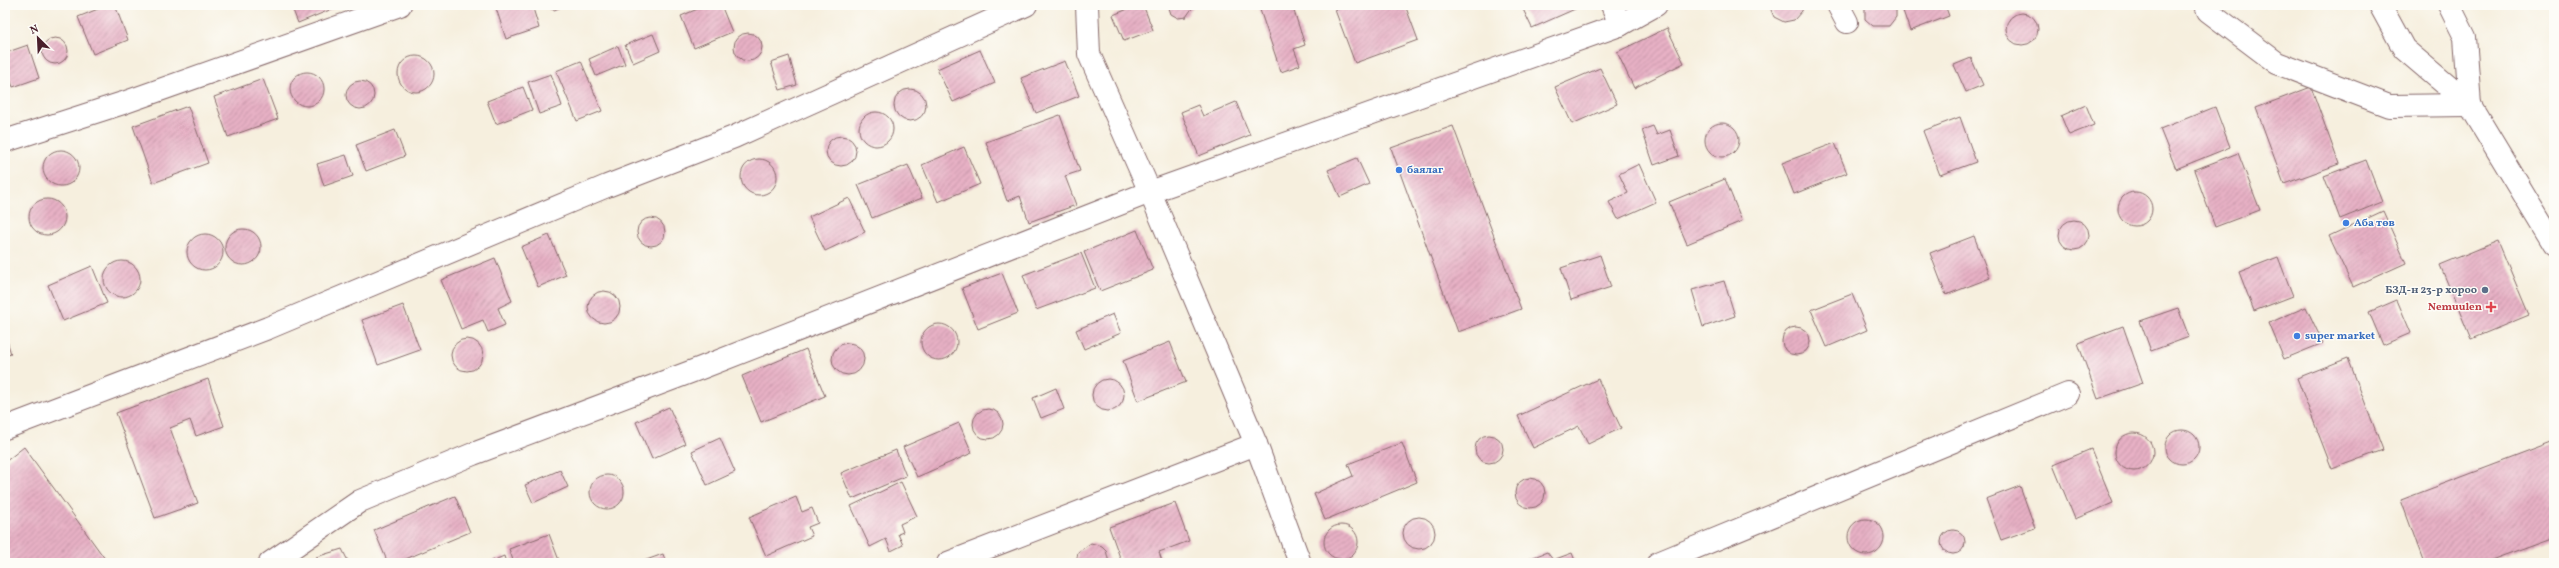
<svg xmlns="http://www.w3.org/2000/svg" width="2559" height="568" font-family="Vollkorn,serif">
  <style>
    .building { fill: url(#building-hatch) }
    .lines { fill: none; stroke-linecap: round; stroke-linejoin: round }
    .street-casing { stroke: #86686a; stroke-width: 24 }
    .street { stroke: #fff; stroke-width: 22 }
    .shop-dot { fill: #3f7fe0; stroke: #fdfcf7; stroke-width: 1.5 }
    .service-dot { fill: #5c6f8a; stroke: #fdfcf7; stroke-width: 1.5 }
    .health-dot { fill: #e0444e; stroke: #fdfcf7; stroke-width: 1.5 }
    .labels { text-anchor: middle; dominant-baseline: central; stroke-width: 3; stroke-linejoin: round; paint-order: stroke }
    .shop-label { font-size: 11px; font-weight: bold; fill: #366cbe; stroke: #fdfcf7; text-anchor: start }
    .service-label { font-size: 11px; font-weight: bold; fill: #4e5e75; stroke: #fdfcf7; text-anchor: end }
    .health-label { font-size: 11px; font-weight: bold; fill: #be3a42; stroke: #fdfcf7; text-anchor: end }
  </style>
  <defs>
    <pattern id="building-hatch" width="6" height="6" patternUnits="userSpaceOnUse"><rect width="6" height="6" fill="#e7b1c5"/><path d="M-1 1l2-2M0 6l6-6M5 7l2-2" fill="none" stroke="#bd8fa0"/></pattern>
  </defs>
  <rect width="100%" height="100%" fill="#fdfcf7"/>
  <filter id="ink" filterUnits="userSpaceOnUse"><feTurbulence type="fractalNoise" baseFrequency=".025" numOctaves="2"/><feDisplacementMap in="SourceGraphic" scale="8" xChannelSelector="R" yChannelSelector="G"/><feConvolveMatrix kernelMatrix="1 2 1 2 8 2 1 2 1" color-interpolation-filters="sRGB"/></filter>
  <filter id="wash" filterUnits="userSpaceOnUse"><feTurbulence type="fractalNoise" baseFrequency=".012" numOctaves="4" result="noise"/><feDisplacementMap in="SourceGraphic" scale="16" xChannelSelector="R" yChannelSelector="G"/><feGaussianBlur stdDeviation="0.9" result="paint"/><feColorMatrix in="noise" values="0 0 0 0 0 0 0 0 0 0 0 0 0 0 0 0 0 1.4 0 .05"/><feComposite in="paint" operator="in"/></filter>
  <g filter="url(#wash)">
    <rect width="100%" height="100%" fill="#f6efde"/>
    <g id="blocks">
      <!-- building -->
      <g class="building">
        <path d="M108 5H115L128 40 93 54 78 17Z"/>
        <path d="M291 5H336L337 7 298 23Z"/>
        <path d="M495 5H532L539 28 506 39Z"/>
        <path d="M541 5H566L554 10Z"/>
        <path d="M707 5H721L732 32 694 48 681 16Z"/>
        <path d="M1138 5H1143L1153 30 1124 41 1113 15Z"/>
        <path d="M1168 5H1193V7L1186 17 1178 18 1171 14Z"/>
        <path d="M1264 5H1292L1305 45 1294 49 1300 65 1281 72 1259 7Z"/>
        <path d="M1348 5H1405L1418 40 1355 63 1335 10Z"/>
        <path d="M1521 5H1584L1532 28Z"/>
        <path d="M1769 5H1803L1802 11 1794 20 1784 22 1774 17Z"/>
        <path d="M1865 5H1896V17L1889 26H1873L1865 19Z"/>
        <path d="M1901 5H1945L1949 16 1910 31Z"/>
        <circle cx="2022" cy="29" r="16"/>
        <path d="M1667 28 1684 63 1634 88 1617 52Z"/>
        <circle cx="748" cy="47" r="14"/>
        <path d="M653 34 660 51 633 63 625 45Z"/>
        <circle cx="55" cy="51" r="13"/>
        <path d="M28 45 39 78 13 87 5 66V53Z"/>
        <path d="M618 46 625 64 596 76 589 59Z"/>
        <path d="M980 50 995 83 953 102 937 69Z"/>
        <path d="M789 56 797 85 780 90 771 62Z"/>
        <circle cx="416" cy="74" r="18"/>
        <path d="M1971 58 1983 85 1966 92 1954 65Z"/>
        <path d="M581 61 602 111 577 121 556 71Z"/>
        <path d="M1065 61 1079 96 1036 113 1021 78Z"/>
        <path d="M1600 68 1617 104 1572 124 1555 87Z"/>
        <circle cx="307" cy="89" r="17"/>
        <path d="M551 74 562 106 539 114 528 82Z"/>
        <path d="M263 79 278 119 228 137 214 97Z"/>
        <circle cx="360" cy="95" r="14"/>
        <path d="M523 87 532 110 496 124 487 101Z"/>
        <path d="M2311 87 2339 164 2284 184 2256 108Z"/>
        <circle cx="910" cy="105" r="16"/>
        <path d="M1236 102 1250 135 1199 156 1181 112 1198 105 1203 116Z"/>
        <path d="M2086 105 2094 125 2069 135 2061 116Z"/>
        <path d="M188 106 208 163 153 183 133 126Z"/>
        <path d="M2215 107 2230 147 2176 169 2160 129Z"/>
        <circle cx="876" cy="129" r="17"/>
        <path d="M1060 115 1080 171 1065 176 1076 205 1029 222 1020 196 1007 201 986 142Z"/>
        <path d="M1960 117 1976 162 1940 175 1923 131Z"/>
        <circle cx="1722" cy="140" r="17"/>
        <path d="M1453 126 1521 309 1458 332 1391 148Z"/>
        <path d="M1653 126 1657 135 1670 130 1679 156 1654 165 1642 130Z"/>
        <path d="M395 130 405 156 366 171 356 145Z"/>
        <circle cx="841" cy="151" r="15"/>
        <path d="M1835 143 1847 173 1794 194 1782 163Z"/>
        <path d="M964 147 980 184 938 202 922 165Z"/>
        <circle cx="61" cy="168" r="18"/>
        <path d="M2238 153 2260 210 2215 227 2194 170Z"/>
        <path d="M346 155 353 176 324 186 317 164Z"/>
        <path d="M1357 158 1369 184 1340 197 1328 170Z"/>
        <circle cx="759" cy="177" r="18"/>
        <path d="M2366 160 2382 202 2340 219 2324 176Z"/>
        <path d="M1639 164 1656 202 1618 219 1609 202 1628 193 1619 174Z"/>
        <path d="M908 165 922 198 872 218 858 185Z"/>
        <path d="M1725 179 1742 221 1687 244 1669 202Z"/>
        <circle cx="2135" cy="209" r="17"/>
        <path d="M849 198 865 232 825 251 809 217Z"/>
        <circle cx="47" cy="217" r="18"/>
        <path d="M2383 211 2406 263 2353 287 2329 236Z"/>
        <circle cx="651" cy="232" r="14"/>
        <circle cx="2074" cy="235" r="15"/>
        <circle cx="243" cy="247" r="18"/>
        <path d="M1137 230 1153 270 1100 291 1084 252Z"/>
        <circle cx="205" cy="252" r="18"/>
        <path d="M549 235 566 275 538 287 521 247Z"/>
        <path d="M1974 236 1990 278 1946 295 1930 253Z"/>
        <path d="M2498 241 2529 315 2471 339 2440 265Z"/>
        <path d="M1081 253 1095 288 1036 310 1023 275Z"/>
        <path d="M1600 255 1611 287 1571 300 1561 268Z"/>
        <path d="M2278 257 2293 296 2254 311 2239 272Z"/>
        <path d="M495 258 512 301 498 308 505 325 488 332 483 320 461 329 441 280Z"/>
        <circle cx="122" cy="279" r="18"/>
        <path d="M92 266 107 303 63 321 48 285Z"/>
        <path d="M1002 273 1018 313 978 329 962 288Z"/>
        <path d="M1724 281 1735 316 1703 327 1692 290Z"/>
        <circle cx="604" cy="307" r="16"/>
        <path d="M1852 294 1867 330 1827 347 1811 310Z"/>
        <path d="M2397 300 2411 333 2383 345 2369 312Z"/>
        <path d="M403 305 420 350 378 365 362 320Z"/>
        <path d="M2306 307 2323 343 2284 359 2269 323Z"/>
        <path d="M2178 308 2189 337 2151 351 2140 321Z"/>
        <path d="M1113 314 1121 333 1084 349 1076 330Z"/>
        <circle cx="939" cy="342" r="18"/>
        <path d="M2123 326 2143 383 2098 399 2078 343Z"/>
        <circle cx="1796" cy="341" r="14"/>
        <path d="M5 334 11 354 5 356Z"/>
        <circle cx="467" cy="355" r="16"/>
        <path d="M1170 342 1186 382 1138 401 1123 361Z"/>
        <circle cx="848" cy="359" r="16"/>
        <path d="M806 349 825 396 761 422 742 376Z"/>
        <path d="M2348 358 2383 450 2332 469 2297 378Z"/>
        <circle cx="1108" cy="395" r="16"/>
        <path d="M208 379 224 426 196 436 190 420 170 428 198 503 155 518 116 413Z"/>
        <path d="M1598 379 1621 428 1588 444 1579 426 1533 448 1518 416Z"/>
        <path d="M1056 388 1064 409 1041 418 1033 398Z"/>
        <path d="M669 407 685 444 652 459 636 422Z"/>
        <circle cx="988" cy="424" r="15"/>
        <path d="M959 423 972 453 917 477 903 447Z"/>
        <circle cx="2182" cy="447" r="17"/>
        <circle cx="2134" cy="452" r="19"/>
        <circle cx="1489" cy="449" r="14"/>
        <path d="M720 438 735 472 707 485 692 451Z"/>
        <path d="M2554 442V537L2483 563H2424L2401 500Z"/>
        <path d="M1402 443 1417 482 1325 520 1314 494 1353 476 1348 464Z"/>
        <path d="M24 447 108 563H5V462Z"/>
        <path d="M2091 449 2113 503 2075 519 2053 465Z"/>
        <path d="M896 450 906 476 852 499 841 473Z"/>
        <path d="M560 470 568 487 533 503 525 485Z"/>
        <circle cx="607" cy="492" r="17"/>
        <circle cx="1530" cy="493" r="15"/>
        <path d="M901 482 917 516 900 524 903 532 898 534 903 545 891 551 886 539 870 547 851 506Z"/>
        <path d="M2020 486 2035 528 2001 540 1986 499Z"/>
        <path d="M455 496 470 532 396 563H388L374 530Z"/>
        <path d="M796 497 802 512 812 508 818 523 808 527 812 536 766 556 749 517Z"/>
        <path d="M1175 503 1189 541 1159 552 1162 561 1158 563H1122L1109 527Z"/>
        <circle cx="1419" cy="533" r="16"/>
        <circle cx="1866" cy="537" r="18"/>
        <circle cx="1341" cy="542" r="17"/>
        <circle cx="1953" cy="542" r="12"/>
        <path d="M549 534 560 563H514L509 549Z"/>
        <path d="M1091 543 1102 546 1106 550 1109 563H1076L1078 552Z"/>
        <path d="M342 549 349 563H318L316 557Z"/>
        <path d="M1547 552 1553 560 1572 553 1576 563H1518Z"/>
        <path d="M663 554 666 563H638Z"/>
        <path d="M504 556 506 563H487Z"/>
      </g>
    </g>
  </g>
  <g filter="url(#ink)">
    <use href="#blocks" fill-opacity="0" stroke="#86686a" stroke-width="1"/>
    <g class="lines">
      <defs>
        <g id="street">
          <path d="M1087 5 1089 54 1150 192 1256 444 1300 563"/>
          <path d="M1612 5 1620 25"/>
          <path d="M1838 5 1847 22"/>
          <path d="M2206 5 2208 11 2277 63 2389 106 2470 105"/>
          <path d="M2380 5 2404 49 2470 105 2554 244"/>
          <path d="M2449 5 2465 37 2470 105"/>
          <path d="M5 141 123 103 400 5"/>
          <path d="M5 428 268 328 607 186 734 137 1026 5"/>
          <path d="M270 563 360 501 473 454 701 368 1150 192 1620 25 1656 5"/>
          <path d="M948 563 1256 444"/>
          <path d="M1658 563 2068 394"/>
        </g>
      </defs>
      <!-- street casing -->
      <use href="#street" class="street-casing"/>
      <!-- street -->
      <use href="#street" class="street"/>
    </g>
  </g>
  <!-- markers -->
  <g class="shop-dot">
    <circle cx="1399" cy="170" r="4"/>
    <circle cx="2346" cy="223" r="4"/>
    <circle cx="2297" cy="336" r="4"/>
  </g>
  <circle class="service-dot" cx="2485" cy="290" r="4"/>
  <path class="health-dot" d="M2489 301h4v4h4v4h-4v4h-4v-4h-4v-4h4z"/>
  <g class="labels">
    <!-- shop labels -->
    <g class="shop-label">
      <text x="1407" y="170">баялаг</text>
      <text x="2354" y="223">Аба төв</text>
      <text x="2305" y="336">super market</text>
    </g>
    <!-- service labels -->
    <g class="service-label">
      <text x="2477" y="290">БЗД-н 23-р хороо</text>
    </g>
    <!-- health labels -->
    <g class="health-label">
      <text x="2482" y="307">Nemuulen</text>
    </g>
  </g>
  <!-- margin -->
  <rect width="2559" height="568" fill="none" stroke="#fdfcf7" stroke-width="20"/>
  <!-- north arrow -->
  <g transform="translate(38 38) rotate(336)" stroke="#fdfcf7" stroke-width="3" paint-order="stroke">
  <path d="M0-3L7 15L0 10L-7 15Z" fill="#4a1f2b"/>
  <text y="-6" font-size="11" font-weight="bold" text-anchor="middle" fill="#4a1f2b">N</text>
  </g>
</svg>
